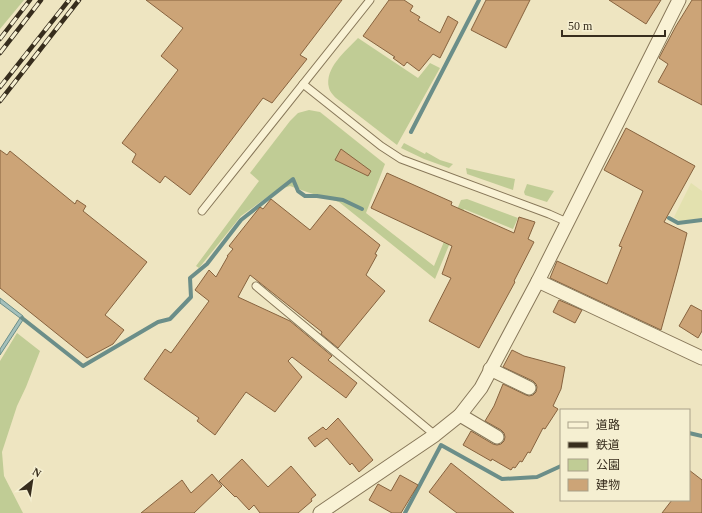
<svg xmlns="http://www.w3.org/2000/svg" width="702" height="513" font-family="'Times New Roman','Noto Sans JP',serif">
  <style>
    .farmland { fill: #e3e1af }
    .green { fill: #c0cc95 }
    .water { fill: #a4c0bb; stroke: #6b8e89 }
    .lines { fill: none; stroke-linecap: round; stroke-linejoin: round }
    .stream { stroke: #6b8e89; stroke-width: 4 }
    .building { fill: #cca477; stroke: #87633f }
    .lane-casing { stroke: #877759; stroke-width: 9 }
    .street-casing { stroke: #877759; stroke-width: 15 }
    .lane { stroke: #f9f2d5; stroke-width: 7 }
    .street { stroke: #f9f2d5; stroke-width: 13 }
    .rail-casing { stroke: #372d1d; stroke-width: 4.5 }
    .rail { stroke: #f5efd1; stroke-width: 3; stroke-dasharray: 9; stroke-linecap: butt }
  </style>
  <rect width="100%" height="100%" fill="#eee5c1"/>
  <!-- farmland -->
  <path class="farmland" d="M691 183 702 191V218L680 221 674 217Z"/>
  <!-- green -->
  <g class="green">
    <path d="M0 0H24L0 29Z"/>
    <path d="M358 38 418 78 430 63 440 68 397 145 336 98C334 96 330 92 329 88 324 68 346 51 358 38Z"/>
    <path d="M309 110 320 112 385 164 366 213 434 266 461 200 467 199 518 218 513 229 464 209 435 279 339 202 307 192 290 186 277 190 241 216 199 268 196 266 259 181 250 173 290 121 298 113Z"/>
    <path d="M404 143 425 154 426 152 440 160 453 164 449 168 424 159 401 148Z"/>
    <path d="M466 168 515 179 513 190 467 174Z"/>
    <path d="M527 184 554 191 547 202 525 195 524 192Z"/>
    <path d="M17 333 40 351 26 387 17 406 2 452 4 476 23 513H0V361Z"/>
  </g>
  <!-- water -->
  <path class="water" d="M0 298 23 316V320L0 355V349L20 318 0 303Z"/>
  <g class="lines">
    <!-- stream -->
    <g class="stream">
      <path d="M411 132 479 0"/>
      <path d="M669 218 678 223 702 220"/>
      <path d="M22 318 83 366 158 322 170 319 191 297 190 278 207 264 241 220 293 179 298 191 305 196H317L343 200 362 209"/>
      <path d="M689 433 702 436"/>
      <path d="M405 513 441 445 502 479 537 477 561 466"/>
    </g>
  </g>
  <!-- building -->
  <g class="building">
    <path d="M146 0H342L300 55 307 59 272 103 263 98 190 195 165 176 160 183 132 162 136 154 122 143 178 70 161 56 183 28Z"/>
    <path d="M389 0H404L413 6 410 11 420 17 418 20 440 33 448 16 458 22 440 58 433 54 419 71 407 62 404 66 393 58 395 57 363 36Z"/>
    <path d="M486 0H530L506 48 471 30Z"/>
    <path d="M609 0H661L646 24Z"/>
    <path d="M692 0H702V105L658 82 668 64 659 58 676 26Z"/>
    <path d="M626 128 695 166 664 222 687 233 678 269 661 330 550 278 557 261 607 284 622 247 619 246 643 191 604 170Z"/>
    <path d="M341 149 371 171 368 176 335 160Z"/>
    <path d="M0 150 7 155 10 151 75 204 77 200 86 206 83 211 147 262 105 315 124 330 113 344 87 358 0 288Z"/>
    <path d="M387 173 452 202 451 205 514 233 519 217 535 222 528 239 534 242 514 281 515 282 479 348 429 321 451 278 442 274 452 246 371 208Z"/>
    <path d="M271 199 310 230 330 205 380 245 375 254 377 255 366 275 385 291 338 348 321 334 322 332 250 275 238 297 290 321 332 356 328 360 357 383 346 398 292 357 288 361 302 377 275 412 246 392 215 435 197 421 199 418 144 379 165 349 171 353 209 301 195 290 209 270 216 277 228 256H227L233 249 229 246 260 207 263 209Z"/>
    <path d="M559 300 582 310 575 323 553 312Z"/>
    <path d="M691 305 702 311V331L698 338 679 326Z"/>
    <path d="M512 350 524 356 565 367 561 389 553 406 558 409 545 429 543 428 530 453 528 452 522 462 520 461 515 468 513 467 511 470 492 459 491 461 463 445 471 431 493 444 497 445 501 444 504 441 505 437 504 433 501 430 485 421 494 406 503 384 526 395 529 396 533 395 536 392 537 387 536 384 533 381 503 367Z"/>
    <path d="M338 418 373 460 359 472 352 463 350 465 327 438 315 447 308 438 323 427 326 430Z"/>
    <path d="M242 459 268 487 291 466 316 495 311 499 312 501 298 513H260L254 505 249 510 236 496 235 497 219 481Z"/>
    <path d="M451 463 514 513H457L429 492Z"/>
    <path d="M689 470 702 480V513H662L672 500H689Z"/>
    <path d="M212 474 222 486 194 513H141L182 480 191 493Z"/>
    <path d="M400 475 418 485 401 513H392L369 500 378 484 391 491Z"/>
  </g>
  <g class="lines">
    <defs>
      <g id="lane">
        <path d="M303 84 381 146 401 159 549 214 567 222"/>
        <path d="M202 211 370 0"/>
        <path d="M256 286 435 435"/>
      </g>
      <g id="street">
        <path d="M538 281 702 358"/>
        <path d="M490 369 529 388"/>
        <path d="M460 415 497 437"/>
        <path d="M320 513 435 435 460 415 481 388 538 281 679 0"/>
      </g>
    </defs>
    <!-- lane casing -->
    <use href="#lane" class="lane-casing"/>
    <!-- street casing -->
    <use href="#street" class="street-casing"/>
    <!-- lane -->
    <use href="#lane" class="lane"/>
    <!-- street -->
    <use href="#street" class="street"/>
    <defs>
      <g id="rail">
        <path d="M0 39 30 0"/>
        <path d="M0 53 41 0"/>
        <path d="M0 87 69 0"/>
        <path d="M0 101 79 0"/>
      </g>
    </defs>
    <!-- rail casing -->
    <use href="#rail" class="rail-casing"/>
    <!-- rail -->
    <use href="#rail" class="rail"/>
  </g>
  <!-- legend -->
  <rect x="560" y="409" width="130" height="92" fill="#f5efd1" stroke="#a9a189"/>
  <rect x="568" y="422" width="20" height="6" fill="#f9f2d5" stroke="#a9a189"/>
  <text x="596" y="429" font-size="12" fill="#372d1d">道路</text>
  <rect x="568" y="442" width="20" height="6" fill="#372d1d" stroke="#a9a189"/>
  <text x="596" y="449" font-size="12" fill="#372d1d">鉄道</text>
  <rect x="568" y="459" width="20" height="12" fill="#c0cc95" stroke="#a9a189"/>
  <text x="596" y="469" font-size="12" fill="#372d1d">公園</text>
  <rect x="568" y="479" width="20" height="12" fill="#cca477" stroke="#a9a189"/>
  <text x="596" y="489" font-size="12" fill="#372d1d">建物</text>
  <!-- north arrow -->
  <g transform="translate(32 481) rotate(30)" stroke="#f5efd1" stroke-width="3" paint-order="stroke">
  <path d="M0-3L7 15L0 10L-7 15Z" fill="#372d1d"/>
  <text y="-6" font-size="11" font-weight="bold" text-anchor="middle" fill="#372d1d">N</text>
  </g>
  <!-- scale -->
  <path d="M562 30v6h103v-6" fill="none" stroke="#372d1d" stroke-width="2"/>
  <text x="568" y="30" font-size="12" fill="#372d1d" stroke="#f5efd1" stroke-width="3" paint-order="stroke">50 m</text>
</svg>
